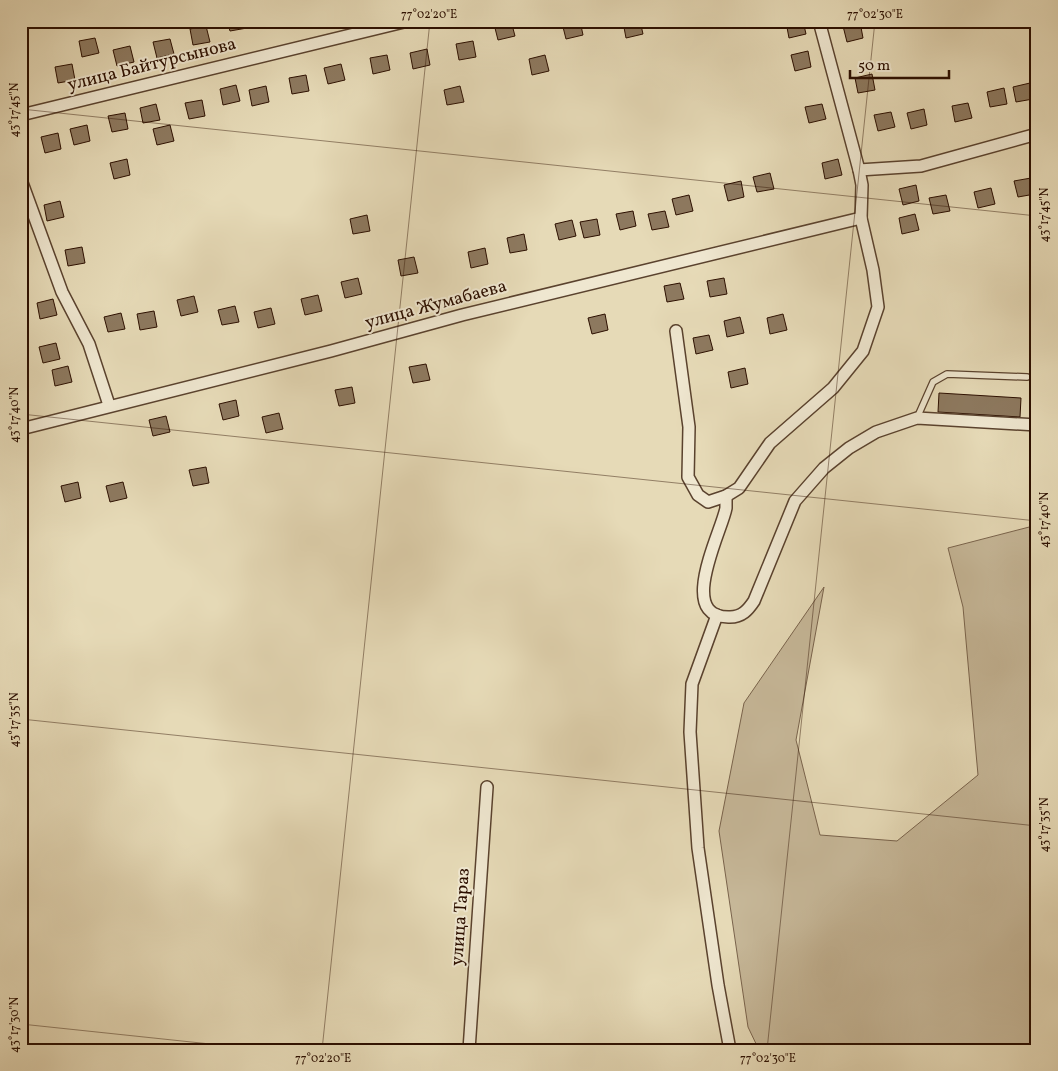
<svg xmlns="http://www.w3.org/2000/svg" width="1058" height="1071" font-family="Vollkorn,serif">
  <style>
    .green { fill: #c6b798; stroke: #79634c }
    .building { fill: #8d795f; stroke: #2c0f00 }
    .lines { fill: none; stroke-linecap: round; stroke-linejoin: round }
    .service-casing { stroke: #5a422e; stroke-width: 8 }
    .minor-casing { stroke: #5a422e; stroke-width: 14 }
    .service { stroke: #efe7d0; stroke-width: 5.5 }
    .minor { stroke: #efe7d0; stroke-width: 11 }
    .ticks { fill: none; stroke: #2c0f00; stroke-width: 1; stroke-opacity: 0.45 }
    .labels { text-anchor: middle; dominant-baseline: central; stroke-width: 4; stroke-linejoin: round; paint-order: stroke }
    .street-label { font-size: 18px; fill: #2c0f00; stroke: #efe7d0 }
    .neatline { fill: none; stroke: #2c0f00; stroke-width: 2 }
    .ticks-label { font-size: 12px; text-anchor: middle; fill: #2c0f00 }
  </style>
  <rect width="100%" height="100%" fill="#e6dab7"/>
  <filter id="stains"><feTurbulence type="fractalNoise" baseFrequency=".004" numOctaves="4"/><feColorMatrix values="0 0 0 0 .2 0 0 0 0 .09 0 0 0 0 .02 0 0 0 .5 -.17"/></filter>
  <radialGradient id="worn" r=".72"><stop offset=".6" stop-color="#630" stop-opacity="0"/><stop offset="1" stop-color="#630" stop-opacity=".3"/></radialGradient>
  <!-- green -->
  <path class="green" d="M1037 525V1050H759L748 1027 719 831 744 703 824 587 796 740 820 835 897 841 978 775 963 607 948 548Z"/>
  <!-- building -->
  <g class="building">
    <path d="M227 21H245L247 28 230 31Z"/>
    <path d="M511 21 515 36 498 40 494 24Z"/>
    <path d="M536 21H553L554 24 537 27Z"/>
    <path d="M569 21H580L583 35 566 39 562 23Z"/>
    <path d="M640 21 643 34 626 38 623 22Z"/>
    <path d="M803 21 806 34 789 38 786 22Z"/>
    <path d="M860 22 863 38 847 42 843 26Z"/>
    <path d="M206 26 210 42 193 45 190 29Z"/>
    <path d="M95 38 99 53 82 57 79 41Z"/>
    <path d="M170 39 174 54 157 58 153 42Z"/>
    <path d="M473 41 476 57 459 60 456 44Z"/>
    <path d="M130 46 134 62 117 66 113 50Z"/>
    <path d="M427 49 430 65 413 69 410 53Z"/>
    <path d="M808 51 811 67 795 71 791 55Z"/>
    <path d="M387 55 390 70 373 74 370 58Z"/>
    <path d="M545 55 549 71 532 75 529 59Z"/>
    <path d="M72 64 75 80 58 83 55 67Z"/>
    <path d="M341 64 345 80 328 84 324 68Z"/>
    <path d="M872 74 875 90 858 93 855 78Z"/>
    <path d="M306 75 309 91 292 94 289 78Z"/>
    <path d="M1030 83 1033 99 1016 102 1013 87Z"/>
    <path d="M236 85 240 101 223 105 220 89Z"/>
    <path d="M266 86 269 102 252 106 249 90Z"/>
    <path d="M460 86 464 102 447 105 444 90Z"/>
    <path d="M1004 88 1007 104 990 107 987 92Z"/>
    <path d="M202 100 205 116 189 119 185 103Z"/>
    <path d="M968 103 972 118 955 122 952 106Z"/>
    <path d="M156 104 160 120 143 123 140 108Z"/>
    <path d="M822 104 826 119 809 123 805 107Z"/>
    <path d="M924 109 927 125 911 129 907 113Z"/>
    <path d="M891 112 895 127 878 131 874 115Z"/>
    <path d="M125 113 128 129 112 132 108 116Z"/>
    <path d="M87 125 90 141 74 145 70 129Z"/>
    <path d="M170 125 174 141 157 145 153 129Z"/>
    <path d="M58 133 61 149 45 153 41 137Z"/>
    <path d="M127 159 130 175 114 179 110 163Z"/>
    <path d="M838 159 842 175 825 179 822 163Z"/>
    <path d="M770 173 774 189 757 192 753 177Z"/>
    <path d="M1031 178 1035 194 1018 197 1014 181Z"/>
    <path d="M741 181 744 197 728 201 724 185Z"/>
    <path d="M916 185 919 201 903 205 899 189Z"/>
    <path d="M991 188 995 204 978 208 974 192Z"/>
    <path d="M689 195 693 211 676 215 672 199Z"/>
    <path d="M946 195 950 211 933 214 929 198Z"/>
    <path d="M60 201 64 217 47 221 44 205Z"/>
    <path d="M633 211 636 226 620 230 616 214Z"/>
    <path d="M665 211 669 227 652 230 648 214Z"/>
    <path d="M915 214 919 230 902 234 899 218Z"/>
    <path d="M367 215 370 231 353 234 350 219Z"/>
    <path d="M597 219 600 235 584 238 580 222Z"/>
    <path d="M572 220 576 236 559 240 555 224Z"/>
    <path d="M524 234 527 250 510 253 507 238Z"/>
    <path d="M82 247 85 263 68 266 65 250Z"/>
    <path d="M485 248 488 264 471 268 468 252Z"/>
    <path d="M414 257 418 273 401 276 398 260Z"/>
    <path d="M358 278 362 294 345 298 341 282Z"/>
    <path d="M724 278 727 294 710 297 707 281Z"/>
    <path d="M680 283 684 299 667 302 664 286Z"/>
    <path d="M318 295 322 311 305 315 301 299Z"/>
    <path d="M194 296 198 312 181 316 177 300Z"/>
    <path d="M53 299 57 315 40 319 37 303Z"/>
    <path d="M235 306 239 322 222 325 218 310Z"/>
    <path d="M271 308 275 324 258 328 254 312Z"/>
    <path d="M154 311 157 327 140 330 137 314Z"/>
    <path d="M121 313 125 329 108 332 104 317Z"/>
    <path d="M605 314 608 330 592 334 588 318Z"/>
    <path d="M783 314 787 330 770 334 767 318Z"/>
    <path d="M740 317 744 333 727 337 724 321Z"/>
    <path d="M709 335 713 350 696 354 693 338Z"/>
    <path d="M56 343 60 359 43 363 39 347Z"/>
    <path d="M426 364 430 380 413 383 409 367Z"/>
    <path d="M68 366 72 382 55 386 52 370Z"/>
    <path d="M745 368 748 384 731 388 728 372Z"/>
    <path d="M352 387 355 403 339 406 335 390Z"/>
    <path d="M939 393 1021 398 1020 417 938 412Z"/>
    <path d="M236 400 239 416 223 420 219 404Z"/>
    <path d="M279 413 283 429 266 433 262 417Z"/>
    <path d="M166 416 170 432 153 436 149 420Z"/>
    <path d="M206 467 209 483 193 486 189 470Z"/>
    <path d="M78 482 81 498 65 502 61 486Z"/>
    <path d="M123 482 127 498 110 502 106 486Z"/>
  </g>
  <g class="lines">
    <defs>
      <path id="service" d="M917 418 933 382 947 374 1027 377"/>
      <g id="minor">
        <path d="M21 115 408 21"/>
        <path d="M859 170 921 166 1037 134"/>
        <path d="M21 180 62 292 89 344 109 405"/>
        <path d="M676 331 689 427 688 477 698 495 708 502 726 496 739 488 770 443 833 388 863 351 878 307 873 270 861 218 862 185 859 170 819 21"/>
        <path d="M21 429 331 351 462 315 861 218"/>
        <path d="M726 496C726 500 726 504 726 508 722 531 675 619 730 617 742 617 748 610 754 601L795 501 824 468 849 448 876 432 917 418 1037 425"/>
        <path d="M717 615 692 684 690 732 698 848 718 985 730 1050"/>
        <path d="M469 1050 487 787"/>
      </g>
    </defs>
    <!-- service casing -->
    <use href="#service" class="service-casing"/>
    <!-- minor casing -->
    <use href="#minor" class="minor-casing"/>
    <!-- service -->
    <use href="#service" class="service"/>
    <!-- minor -->
    <use href="#minor" class="minor"/>
  </g>
  <!-- ticks -->
  <path class="ticks" d="M21 109 1037 216M21 414 1037 521M21 719 1037 826M21 1024 267 1050M322 1050 430 21M767 1050 875 21"/>
  <g class="labels">
    <!-- street labels -->
    <g class="street-label">
      <text transform="translate(152 65) rotate(-14)">улица Байтурсынова</text>
      <text transform="translate(436 305) rotate(-15)">улица Жумабаева</text>
      <text transform="translate(461 917) rotate(-86)">улица Тараз</text>
    </g>
  </g>
  <!-- margin -->
  <rect width="1058" height="1071" fill="none" stroke="#e6dab7" stroke-width="55"/>
  <!-- scale -->
  <path d="M850 70v8h99v-8" fill="none" stroke="#2c0f00" stroke-width="2.5"/>
  <text x="858" y="70" font-size="15" fill="#2c0f00" stroke="#efe7d0" stroke-width="4" paint-order="stroke">50 m</text>
  <rect x="28" y="28" width="1002" height="1016" class="neatline"/>
  <g class="ticks-label">
    <text x="429" y="18">77°02'20"E</text>
    <text x="875" y="18">77°02'30"E</text>
    <text transform="translate(14 110) rotate(-90)" y="4">43°17'45"N</text>
    <text transform="translate(1044 215) rotate(-90)" y="4">43°17'45"N</text>
    <text transform="translate(14 415) rotate(-90)" y="4">43°17'40"N</text>
    <text transform="translate(1044 520) rotate(-90)" y="4">43°17'40"N</text>
    <text transform="translate(14 720) rotate(-90)" y="4">43°17'35"N</text>
    <text transform="translate(1044 825) rotate(-90)" y="4">43°17'35"N</text>
    <text transform="translate(14 1025) rotate(-90)" y="4">43°17'30"N</text>
    <text x="323" y="1062">77°02'20"E</text>
    <text x="768" y="1062">77°02'30"E</text>
  </g>
  <rect width="100%" height="100%" filter="url(#stains)"/>
  <rect width="100%" height="100%" fill="url(#worn)"/>
</svg>
